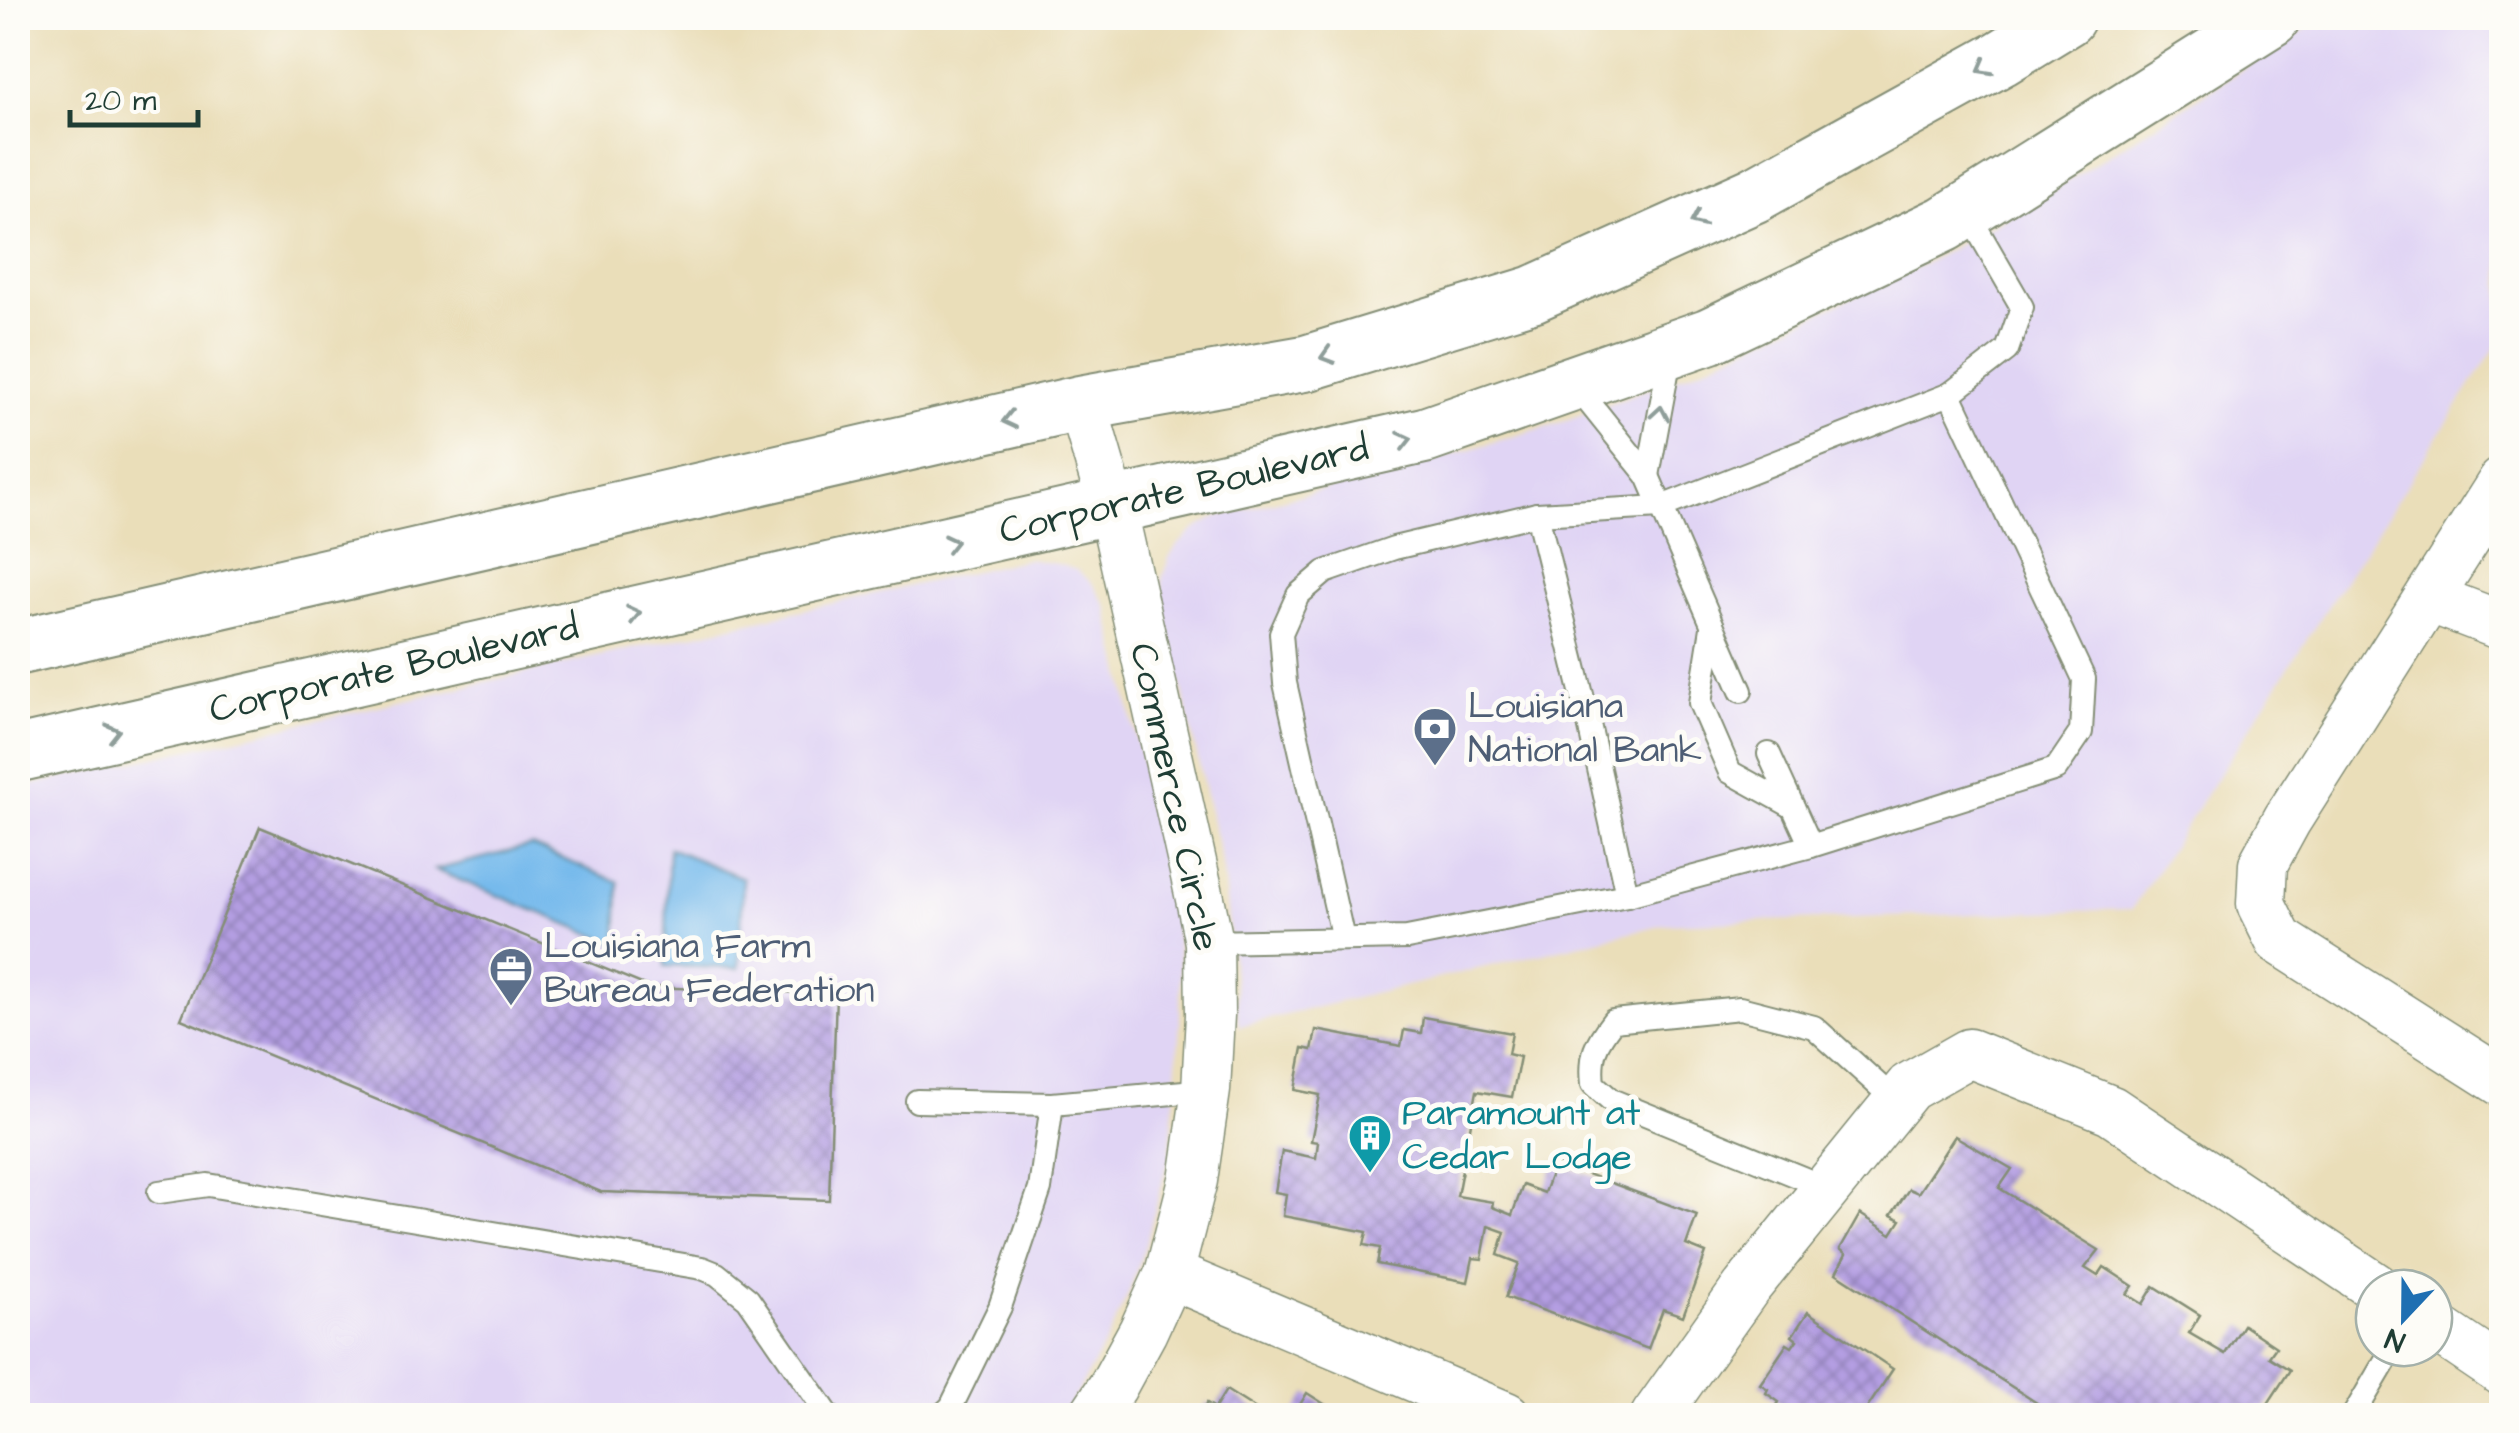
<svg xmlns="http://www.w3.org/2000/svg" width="2519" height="1433" font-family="'Architects Daughter',sans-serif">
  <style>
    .built { fill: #e0d4f4 }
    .water { fill: #76baec; stroke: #4a7c90; stroke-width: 2.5 }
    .building { fill: url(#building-cross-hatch) }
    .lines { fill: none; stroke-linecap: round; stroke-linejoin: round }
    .service-casing { stroke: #848e76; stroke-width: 26 }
    .minor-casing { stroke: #848e76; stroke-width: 51 }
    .tertiary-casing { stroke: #848e76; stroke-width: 59 }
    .service { stroke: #fff; stroke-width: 22 }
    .minor { stroke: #fff; stroke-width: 48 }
    .tertiary { stroke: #fff; stroke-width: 55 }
    .oneway { stroke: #8f9e9a }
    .labels { text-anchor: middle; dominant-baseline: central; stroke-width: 10; stroke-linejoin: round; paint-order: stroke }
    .street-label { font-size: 38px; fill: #1f3d34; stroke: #fdfcf7 }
    .service-label { font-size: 38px; fill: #4e5e75; stroke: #fdfcf7; text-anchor: start }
    .culture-label { font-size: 38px; fill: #0d838f; stroke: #fdfcf7; text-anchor: start }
  </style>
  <defs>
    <pattern id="building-cross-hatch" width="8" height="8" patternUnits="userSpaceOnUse" patternTransform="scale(2.5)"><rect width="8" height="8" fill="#b49ee2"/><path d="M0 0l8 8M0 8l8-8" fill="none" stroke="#9282b8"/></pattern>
  </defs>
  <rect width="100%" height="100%" fill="#fdfcf7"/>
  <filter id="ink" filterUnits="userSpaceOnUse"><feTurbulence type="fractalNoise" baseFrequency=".01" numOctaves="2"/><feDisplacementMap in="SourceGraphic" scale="20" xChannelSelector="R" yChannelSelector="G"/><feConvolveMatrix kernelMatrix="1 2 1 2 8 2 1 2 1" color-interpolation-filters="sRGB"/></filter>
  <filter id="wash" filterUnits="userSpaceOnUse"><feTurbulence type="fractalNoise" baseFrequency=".0048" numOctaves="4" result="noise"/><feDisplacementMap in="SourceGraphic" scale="40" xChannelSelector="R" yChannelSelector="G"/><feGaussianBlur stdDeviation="2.25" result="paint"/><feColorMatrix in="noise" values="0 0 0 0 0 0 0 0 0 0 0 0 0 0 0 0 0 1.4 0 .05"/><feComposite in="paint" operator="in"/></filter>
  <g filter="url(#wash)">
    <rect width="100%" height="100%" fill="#eadeb9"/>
    <!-- built -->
    <g class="built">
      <path d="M2323 18H2501V339L2132 909 1664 924 1239 1026 1223 870 1163 604 1162 578 1169 558 1177 546 1194 530 1218 516 1386 474 1559 423 1697 370 1922 265 2038 200Z"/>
      <path d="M1028 559 1058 564 1077 570 1093 584 1107 607 1172 898 1180 967V1022L1170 1155 1145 1246 1129 1292 1107 1340 1064 1415H18V788Z"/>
    </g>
    <!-- water -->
    <g class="water">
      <path d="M531 846 619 882 617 944 435 870Z"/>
      <path d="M669 848 743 878 739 968 665 966Z"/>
    </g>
    <g id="blocks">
      <!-- building -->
      <g class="building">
        <path d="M260 827 649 987 836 994 829 1200 601 1192 181 1019Z"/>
        <path d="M1423 1017 1512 1033 1508 1054 1520 1057 1512 1097 1477 1091 1457 1196 1493 1202 1492 1207 1512 1215 1523 1185 1544 1193 1555 1162 1697 1215 1686 1245 1706 1253 1683 1316 1663 1309 1648 1349 1506 1297 1519 1263 1498 1255 1505 1232 1488 1226 1482 1259 1473 1258 1468 1282 1377 1264 1380 1248 1364 1245 1367 1232 1283 1216 1286 1194 1275 1192 1282 1151 1316 1158 1318 1142 1311 1141 1320 1095 1295 1090 1303 1048 1312 1050 1316 1030 1401 1046 1404 1030 1421 1033Z"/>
        <path d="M1955 1136 2012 1169 1999 1188 2099 1250 2085 1268 2098 1276 2104 1267 2133 1286 2127 1294 2143 1304 2154 1286 2200 1315 2189 1333 2225 1354 2243 1325 2276 1347 2269 1357 2290 1370 2260 1416H2057L1836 1273 1846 1254 1840 1249 1860 1214 1892 1234 1901 1220 1891 1215 1909 1189 1918 1193Z"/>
        <path d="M1808 1312 1893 1369 1862 1416H1770L1779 1402 1766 1393 1768 1389 1760 1384 1787 1344 1792 1347 1797 1340 1792 1336Z"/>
        <path d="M1226 1390 1267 1416H1199L1207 1403 1215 1408Z"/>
        <path d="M1307 1393 1343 1416H1293Z"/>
      </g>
    </g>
  </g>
  <g filter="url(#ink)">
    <use href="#blocks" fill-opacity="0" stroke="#848e76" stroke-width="2.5"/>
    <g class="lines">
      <defs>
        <g id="service">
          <path d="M1575 385 1648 476 1741 691"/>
          <path d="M1950 394 2007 350 2022 307 1966 210"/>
          <path d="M1648 476 1671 352"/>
          <path d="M1537 514 1661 507 1950 394 2084 679 2081 732 2056 769 1811 846 1627 895"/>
          <path d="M1712 628 1700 703 1730 772 1793 807"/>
          <path d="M1769 754 1811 846"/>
          <path d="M1209 942 1407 938 1627 895 1587 715 1537 514 1394 548 1325 572 1298 595 1281 633 1285 683 1343 939"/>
          <path d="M917 1101 1052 1104 1206 1090"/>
          <path d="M1827 1188 1611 1100 1593 1084C1590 1055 1595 1044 1613 1021L1740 1008 1814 1027 1897 1102"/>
          <path d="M159 1192 208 1185 702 1268 717 1274 748 1299 829 1416"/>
          <path d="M941 1416 951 1407 1000 1307 1040 1189 1052 1104"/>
          <path d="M2353 1416 2393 1348"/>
        </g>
        <g id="minor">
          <path d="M1082 403 1112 506 1198 889 1209 942 1210 1015 1206 1090 1193 1180 1169 1274 1143 1331 1113 1386 1093 1416"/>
          <path d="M2502 482 2287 820 2263 864 2261 904 2279 940 2502 1082"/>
          <path d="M2429 598 2502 626"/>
          <path d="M1169 1274 1506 1416"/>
          <path d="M2434 1326 2502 1372"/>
          <path d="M1655 1416 1746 1288 1909 1087 1969 1053 2111 1110 2377 1288"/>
        </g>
        <g id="tertiary">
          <path d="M18 647 1082 403 1307 363 1533 294 1754 195 2000 59 2067 18"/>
          <path d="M18 754 1426 435 1709 336 1944 224 2272 18"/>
        </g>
      </defs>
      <!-- service casing -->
      <use href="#service" class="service-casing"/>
      <!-- minor casing -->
      <use href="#minor" class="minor-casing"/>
      <!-- tertiary casing -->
      <use href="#tertiary" class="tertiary-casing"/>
      <!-- service -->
      <use href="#service" class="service"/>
      <!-- minor -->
      <use href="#minor" class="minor"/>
      <!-- tertiary -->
      <use href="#tertiary" class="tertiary"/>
    </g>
    <!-- one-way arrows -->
    <defs><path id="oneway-chevron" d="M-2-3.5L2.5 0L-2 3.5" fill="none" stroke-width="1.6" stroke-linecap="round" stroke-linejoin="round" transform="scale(2.5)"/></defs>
    <g class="oneway">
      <use href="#oneway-chevron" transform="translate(1984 68) rotate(151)"/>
      <use href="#oneway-chevron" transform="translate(1697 220) rotate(156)"/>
      <use href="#oneway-chevron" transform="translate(1327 356) rotate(163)"/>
      <use href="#oneway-chevron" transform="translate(1660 413) rotate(-80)"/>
      <use href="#oneway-chevron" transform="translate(1009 420) rotate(167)"/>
      <use href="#oneway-chevron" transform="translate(1405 440) rotate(-13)"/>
      <use href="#oneway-chevron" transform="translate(951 543) rotate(-13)"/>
      <use href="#oneway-chevron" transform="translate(634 614) rotate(-13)"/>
      <use href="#oneway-chevron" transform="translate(113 732) rotate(-13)"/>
    </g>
  </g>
  <!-- icons -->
  <defs>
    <symbol id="bank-pin" viewBox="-11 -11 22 30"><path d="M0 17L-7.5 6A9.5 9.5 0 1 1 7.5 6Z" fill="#5c6f8a" stroke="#fdfcf7"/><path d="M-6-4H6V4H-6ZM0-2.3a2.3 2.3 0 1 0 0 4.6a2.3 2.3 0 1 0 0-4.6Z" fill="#fff"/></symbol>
    <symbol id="office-pin" viewBox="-11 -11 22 30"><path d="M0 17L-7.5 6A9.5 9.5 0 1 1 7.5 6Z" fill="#5c6f8a" stroke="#fdfcf7"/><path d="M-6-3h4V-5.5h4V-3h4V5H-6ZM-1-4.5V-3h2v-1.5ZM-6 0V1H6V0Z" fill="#fff"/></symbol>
    <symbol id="building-pin" viewBox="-11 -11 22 30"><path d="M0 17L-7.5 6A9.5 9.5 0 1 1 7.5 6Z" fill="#0f9aa8" stroke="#fdfcf7"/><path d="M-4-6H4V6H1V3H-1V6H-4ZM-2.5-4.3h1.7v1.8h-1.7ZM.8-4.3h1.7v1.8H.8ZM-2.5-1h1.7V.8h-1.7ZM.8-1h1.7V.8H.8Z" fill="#fff"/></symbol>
  </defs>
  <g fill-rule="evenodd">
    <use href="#bank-pin" x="1410" y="704" width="50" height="68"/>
    <use href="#office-pin" x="486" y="944" width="50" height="68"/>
    <use href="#building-pin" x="1345" y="1111" width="50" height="68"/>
  </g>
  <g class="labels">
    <!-- street labels -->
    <g class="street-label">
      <text transform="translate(1184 490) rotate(-13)">Corporate Boulevard</text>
      <text transform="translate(394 669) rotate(-13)">Corporate Boulevard</text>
      <text transform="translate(1174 797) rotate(78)">Commerce Circle</text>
    </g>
    <!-- service labels -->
    <g class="service-label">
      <text x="1468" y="707">Louisiana<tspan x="1468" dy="44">National Bank</tspan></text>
      <text x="544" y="947">Louisiana Farm<tspan x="544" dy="44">Bureau Federation</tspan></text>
    </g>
    <!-- culture labels -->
    <g class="culture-label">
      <text x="1402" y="1114">Paramount at<tspan x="1402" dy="44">Cedar Lodge</tspan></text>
    </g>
  </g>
  <!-- margin -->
  <rect width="2519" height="1433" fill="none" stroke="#fdfcf7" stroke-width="60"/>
  <!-- north arrow -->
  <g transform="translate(2404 1318) rotate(202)"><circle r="48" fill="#fdfcf7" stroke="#a4b0a9" stroke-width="2.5"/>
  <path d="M0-8L18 38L0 25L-18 38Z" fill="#1f6fb2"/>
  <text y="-15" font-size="28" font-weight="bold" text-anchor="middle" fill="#1f3d34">N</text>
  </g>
  <!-- scale -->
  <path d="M70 110v15h128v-15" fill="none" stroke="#1f3d34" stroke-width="5"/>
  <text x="85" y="110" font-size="30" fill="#1f3d34" stroke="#fdfcf7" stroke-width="8" paint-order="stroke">20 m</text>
</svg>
